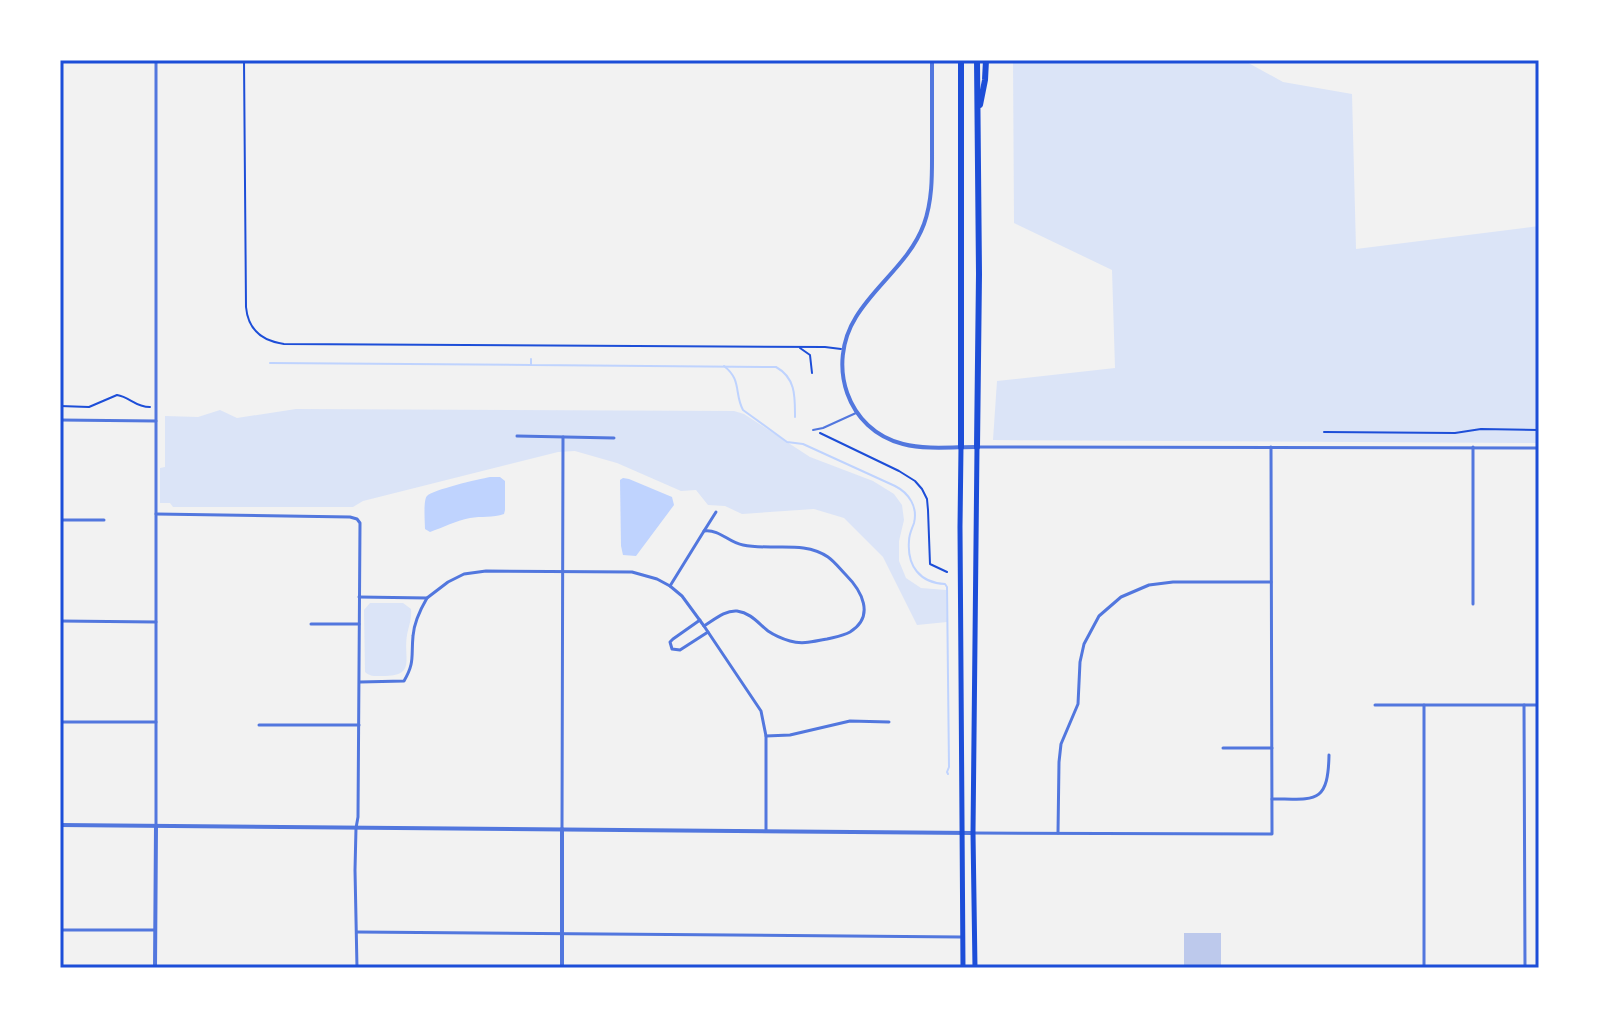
<svg xmlns="http://www.w3.org/2000/svg" width="1599" height="1028" font-family="'Titillium Web',sans-serif">
  <style>
    .green { fill: #dbe4f7 }
    .water { fill: #bfd3fe }
    .lines { fill: none; stroke-linecap: round; stroke-linejoin: round }
    .stream { stroke: #bfd3fe; stroke-width: 2 }
    .building { fill: #bdc9ec }
    .path { stroke: #1d4ed8; stroke-width: 2 }
    .service { stroke: #5277de; stroke-width: 2 }
    .minor { stroke: #5277de; stroke-width: 3 }
    .tertiary { stroke: #5277de; stroke-width: 4 }
    .primary { stroke: #1d4ed8; stroke-width: 5 }
    .motorway { stroke: #1d4ed8; stroke-width: 6 }
    .neatline { fill: none; stroke: #1d4ed8; stroke-width: 3 }
  </style>
  <rect width="100%" height="100%" fill="#f2f2f2"/>
  <!-- green -->
  <g class="green">
    <path d="M1013 60H1243L1283 82 1352 94 1356 249 1539 226V443L993 440 997 381 1115 368 1112 270 1014 223Z"/>
    <path d="M296 409 734 411 744 414 810 457 873 481 894 494 902 505 904 520 899 541V561L906 578 921 588 946 590 947 622 917 625 883 557 844 518 814 509 742 514 725 506 708 505 696 490 681 491 617 463 575 451 558 452 363 501 353 507H173L170 503H160V468L165 467V416L198 417 220 410 237 418Z"/>
    <path d="M370 603H403L411 609C412 618 409 625 407 635 403 659 417 676 383 676 375 676 371 677 365 672L364 610Z"/>
  </g>
  <!-- water -->
  <g class="water">
    <path d="M490 477H500L505 481V510L504 514C493 518 481 516 470 518 455 521 444 527 430 532L425 529C425 523 423 500 427 496 432 490 479 479 490 477Z"/>
    <path d="M623 478 629 479 672 497 674 505 636 556 623 555 621 546 620 480Z"/>
  </g>
  <g class="lines">
    <!-- stream -->
    <g class="stream">
      <path d="M531 359V365L776 367C796 378 795 397 795 417"/>
      <path d="M270 363 531 365"/>
      <path d="M724 366C742 380 734 393 743 410L787 442 803 444 895 486C909 493 918 507 914 523 912 529 909 534 909 541 907 566 920 583 945 584L947 587 949 767 947 772 948 774"/>
    </g>
  </g>
  <!-- building -->
  <rect class="building" x="1184" y="933" width="37" height="35"/>
  <g class="lines">
    <!-- path -->
    <g class="path">
      <path d="M244 60 246 307C248 329 262 341 284 344L825 347 841 349"/>
      <path d="M800 348 810 355 812 373"/>
      <path d="M60 406 89 407 117 395C130 397 135 407 150 407"/>
      <path d="M1324 432 1455 433 1481 429 1539 430"/>
      <path d="M820 433 899 471 915 481 922 489 927 499 928 510 930 564 947 572"/>
    </g>
    <!-- service -->
    <path class="service" d="M813 430 823 428 856 413"/>
    <!-- minor -->
    <g class="minor">
      <path d="M60 420 156 421"/>
      <path d="M517 436 614 438"/>
      <path d="M977 447 1539 448"/>
      <path d="M1473 447V604"/>
      <path d="M156 514 350 517 357 519 360 523 358 817 356 828 355 870 357 968"/>
      <path d="M60 520H104"/>
      <path d="M704 531 716 512"/>
      <path d="M670 586 704 531C720 529 729 543 743 545 771 551 804 540 828 557 835 562 840 569 846 575 861 590 876 616 850 632 843 636 835 637 827 639 815 641 803 645 790 641 783 639 774 635 768 631 758 623 751 613 737 611 725 610 714 620 704 626"/>
      <path d="M359 597 427 598 448 582 464 574 486 571 632 572 657 579 670 586 682 596 704 626 761 711 766 736V831"/>
      <path d="M700 620 673 639 670 642 672 649 680 650 708 632"/>
      <path d="M60 621 156 622"/>
      <path d="M311 624H359"/>
      <path d="M360 682 404 681C415 662 411 657 413 636 414 622 420 610 427 598"/>
      <path d="M1375 705H1539"/>
      <path d="M1424 705V968"/>
      <path d="M1524 705 1525 968"/>
      <path d="M60 722H156"/>
      <path d="M259 725H359"/>
      <path d="M766 736 790 735 850 721 889 722"/>
      <path d="M1223 748H1272"/>
      <path d="M1272 799C1315 799 1328 805 1329 755"/>
      <path d="M156 824V60"/>
      <path d="M562 829 563 437"/>
      <path d="M973 833 1272 834 1271 447"/>
      <path d="M1058 833 1059 762 1061 744 1078 704 1080 662 1084 644 1099 616 1121 597 1149 585 1173 582H1271"/>
      <path d="M60 930H155"/>
      <path d="M357 932 961 937"/>
    </g>
    <!-- tertiary -->
    <g class="tertiary">
      <path d="M932 60C932 89 932 117 932 146 932 172 933 199 924 224 910 262 876 284 856 317 826 365 847 430 903 444 926 450 953 447 976 447"/>
      <path d="M60 825 973 833"/>
      <path d="M155 968 156 826"/>
      <path d="M562 968V829"/>
    </g>
    <!-- primary -->
    <g class="primary">
      <path d="M961 447 960 527 963 968"/>
      <path d="M975 968 973 833 977 447"/>
    </g>
    <!-- motorway -->
    <g class="motorway">
      <path d="M961 60V447"/>
      <path d="M977 60 979 274 977 447"/>
      <path d="M980 105 985 80 986 60"/>
    </g>
  </g>
  <!-- border -->
  <rect width="1599" height="1028" fill="none" stroke="#ffffff" stroke-width="124"/>
  <rect x="62" y="62" width="1475" height="904" class="neatline"/>
</svg>
